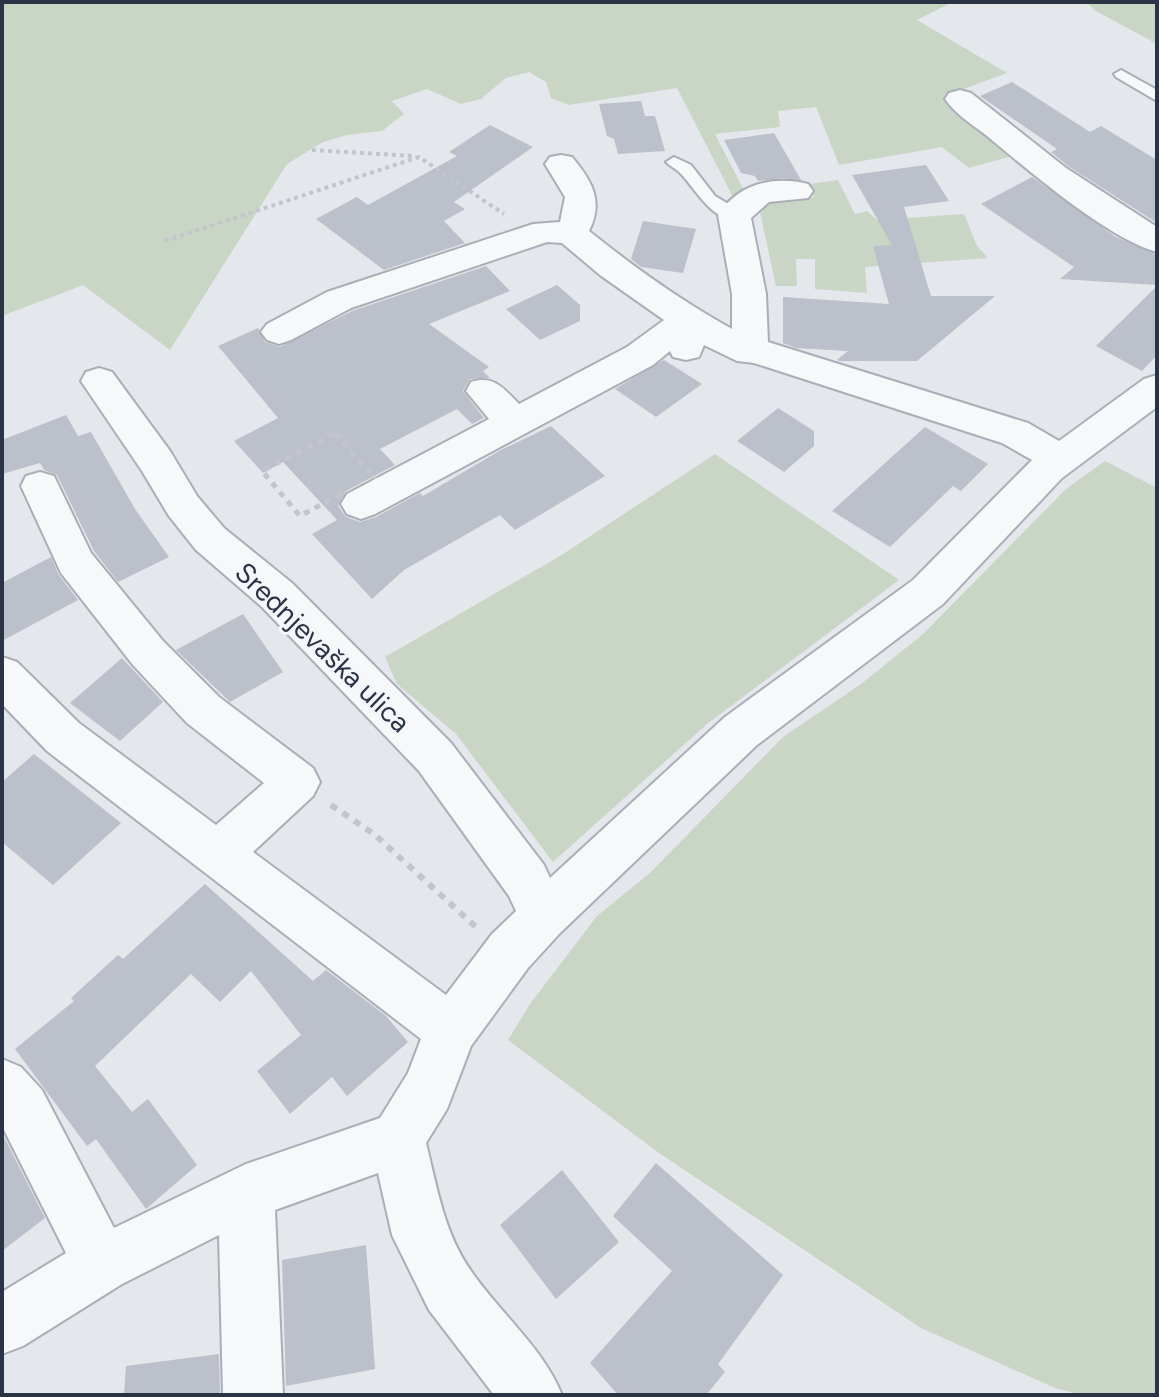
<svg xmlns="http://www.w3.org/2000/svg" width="1159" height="1397" font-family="Figtree,sans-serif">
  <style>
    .green { fill: #c9d6c5 }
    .building { fill: #bbc0ca }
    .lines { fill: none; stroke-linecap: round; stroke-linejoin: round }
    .lane-casing { stroke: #a9aeb7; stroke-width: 4 }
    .street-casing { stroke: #a9aeb7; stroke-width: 4 }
    .path-far2 { stroke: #c2c5cb; stroke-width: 4; stroke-dasharray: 4 4; stroke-linecap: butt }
    .path-far1 { stroke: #c2c5cb; stroke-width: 5; stroke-dasharray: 6 6; stroke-linecap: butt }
    .path { stroke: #c2c5cb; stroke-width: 6; stroke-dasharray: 7 7; stroke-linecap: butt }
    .lane { fill: #f7f8fa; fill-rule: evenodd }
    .street { fill: #f7f8fa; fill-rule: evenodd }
    .labels { text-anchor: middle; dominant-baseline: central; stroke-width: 6; stroke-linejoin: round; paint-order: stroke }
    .street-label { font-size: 28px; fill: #2b3445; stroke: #f4f6f9 }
  </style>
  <rect width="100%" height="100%" fill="#e4e7ec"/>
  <!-- green -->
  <g class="green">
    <path d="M2 2H953L917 20 1007 73 944 96 1019 154 969 168 942 147 839 165 816 107 778 111 780 127 715 134 749 200 734 199 677 88 569 105 551 98 546 82 529 72 506 78 481 99 461 104 427 89 392 101 404 114 382 131 347 135 323 142 287 164 170 350 83 285 2 316Z"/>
    <path d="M1086 2H1157V44L1096 11Z"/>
    <path d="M838 180 855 214 867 211 877 220 964 214 977 246 988 258 865 267 867 293 815 289V259H796L797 286H776L760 212 765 204 814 197 809 184Z"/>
    <path d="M715 454 899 580 707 724 553 862 456 734 397 684 385 657 560 556Z"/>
    <path d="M1105 461 1157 488V1395H1083L1055 1388 921 1328 659 1153 508 1040 530 1004 597 916 650 873 783 737 861 684 922 635 1066 489Z"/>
  </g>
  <!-- building -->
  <g class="building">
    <path d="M1012 82 1090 132 1101 126 1157 160V223L1068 166 1051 152 1057 149 980 96Z"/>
    <path d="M641 101 645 116H655L665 151 618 154 614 139 607 136 599 104Z"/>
    <path d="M490 125 533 147 454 202 465 209 444 221 465 243 384 270 316 219 357 197 368 205 457 156 449 152Z"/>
    <path d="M774 133 801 180 782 178 758 181 755 176 741 173 724 140Z"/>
    <path d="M926 165 949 201 904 207 931 296H995L917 361H840L837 360 848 351 796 348 783 343V297L889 304 873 246 892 245 852 175Z"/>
    <path d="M1032 177 1114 236 1157 255V285L1060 279 1074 267 981 204Z"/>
    <path d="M643 221 696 229 683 273 641 267 631 259Z"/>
    <path d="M486 266 510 291 429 324 489 367 483 371 490 378 470 379 463 391 484 418 472 424 457 409 380 449 395 465 346 491 338 506 346 517 360 522 376 517 420 493 423 496 499 451 551 426 605 476 515 530 500 515 404 570 372 599 312 534 337 520 283 462 263 473 234 441 278 418 218 346 258 328 265 342 280 347 352 311Z"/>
    <path d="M557 285 580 305V321L540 340 506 309Z"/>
    <path d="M1157 286V355L1142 371 1096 346Z"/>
    <path d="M664 360 702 384 656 417 615 389Z"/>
    <path d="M778 408 814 431V446L784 472 737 441Z"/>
    <path d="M66 415 78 436 91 432 135 509 169 557 118 582 94 551 57 475 44 470 40 463 2 474V440Z"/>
    <path d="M925 427 988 464 961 491 953 486 890 547 832 511Z"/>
    <path d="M51 557 59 575 78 600 2 641V583Z"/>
    <path d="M243 614 283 672 230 702 176 650Z"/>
    <path d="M122 658 163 702 120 741 70 703Z"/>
    <path d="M34 754 121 823 53 885 2 842V782Z"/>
    <path d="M205 884 313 981 326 970 386 1016 408 1042 347 1096 332 1077 290 1114 257 1071 301 1035 251 971 220 1002 191 974 95 1066 132 1112 148 1099 197 1165 146 1209 96 1139 87 1146 15 1049 74 1001 71 998 118 955 123 959Z"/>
    <path d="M2 1133 45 1218 2 1251Z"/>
    <path d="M656 1163 783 1275 718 1364 725 1372 706 1395H618L590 1363 672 1271 613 1216Z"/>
    <path d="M562 1170 619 1242 556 1299 500 1225Z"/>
    <path d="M366 1245 375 1369 286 1386 282 1260Z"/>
    <path d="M219 1354 220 1395H124L126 1366Z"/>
  </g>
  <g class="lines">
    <defs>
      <g id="lane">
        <path d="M1121 70 1157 90V101L1116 77 1114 74Z"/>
        <path d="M674 157 691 165 715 196 740 211V219C713 224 696 189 681 174 677 169 671 167 666 162Z"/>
      </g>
      <g id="street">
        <path d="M960 90 971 93 1066 168 1157 227V252C1108 239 1028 170 987 136 973 125 955 114 945 99L949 93Z"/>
        <path d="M561 155 572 157C592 181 604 201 589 231 634 267 681 301 732 329V294L718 215C738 184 773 175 808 184L813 191 808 198 769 202 751 218 766 294 768 342 1028 423 1059 441 1144 379 1157 375V407L1062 478 943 604 757 745 560 933 528 968 471 1046 447 1109 426 1143C437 1187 444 1233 471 1271 500 1313 543 1348 562 1395H494L429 1310 392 1235 378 1173 275 1210 283 1395H223L219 1235 122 1284 23 1346 2 1354V1292L66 1253 2 1126V1059L21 1067 42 1090 114 1228 246 1164 380 1118 408 1073 421 1039 47 751 2 704V657L17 662 79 723 216 825 264 783 187 723 133 665 61 573 21 486 26 476 40 472 54 476 91 553 163 641 219 697 313 768 320 782 313 796 253 852 446 995 492 934 516 911 509 896 419 771 262 607 196 550 169 516 142 471 81 381 86 372 99 368 112 372 170 451 197 496 224 528 292 583 451 743 544 865 550 878 725 717 913 580 1032 460 1002 443 754 363 737 361 704 345 699 357 686 360 673 357 670 351 653 365 375 514 361 519 347 514 341 504 347 494 489 419 466 391 471 382C494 375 503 388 519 404L627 347 664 320 600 275 562 243 547 242 351 308 291 340 279 344 267 340 261 332 267 324 327 292 533 224 560 222 565 197 545 164 550 157Z"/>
      </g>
    </defs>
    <!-- lane casing -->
    <use href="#lane" class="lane-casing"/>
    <!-- street casing -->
    <use href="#street" class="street-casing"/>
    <!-- path-far2 -->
    <g class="path-far2">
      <path d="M312 150 414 156"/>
      <path d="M165 241 419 157 504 214"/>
    </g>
    <!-- path-far1 -->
    <path class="path-far1" d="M335 433 378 482 352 495 361 504 359 514 341 494 300 516 262 471Z"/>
    <!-- path -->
    <path class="path" d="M331 805 374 834 476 927"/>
    <!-- lane -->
    <use href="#lane" class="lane"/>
    <!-- street -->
    <use href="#street" class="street"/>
  </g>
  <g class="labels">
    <!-- street labels -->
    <g class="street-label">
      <text transform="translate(323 647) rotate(44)">Srednjevaška ulica</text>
    </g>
  </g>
  <!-- border -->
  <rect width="1159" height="1397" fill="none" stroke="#2b3445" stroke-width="8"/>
</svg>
